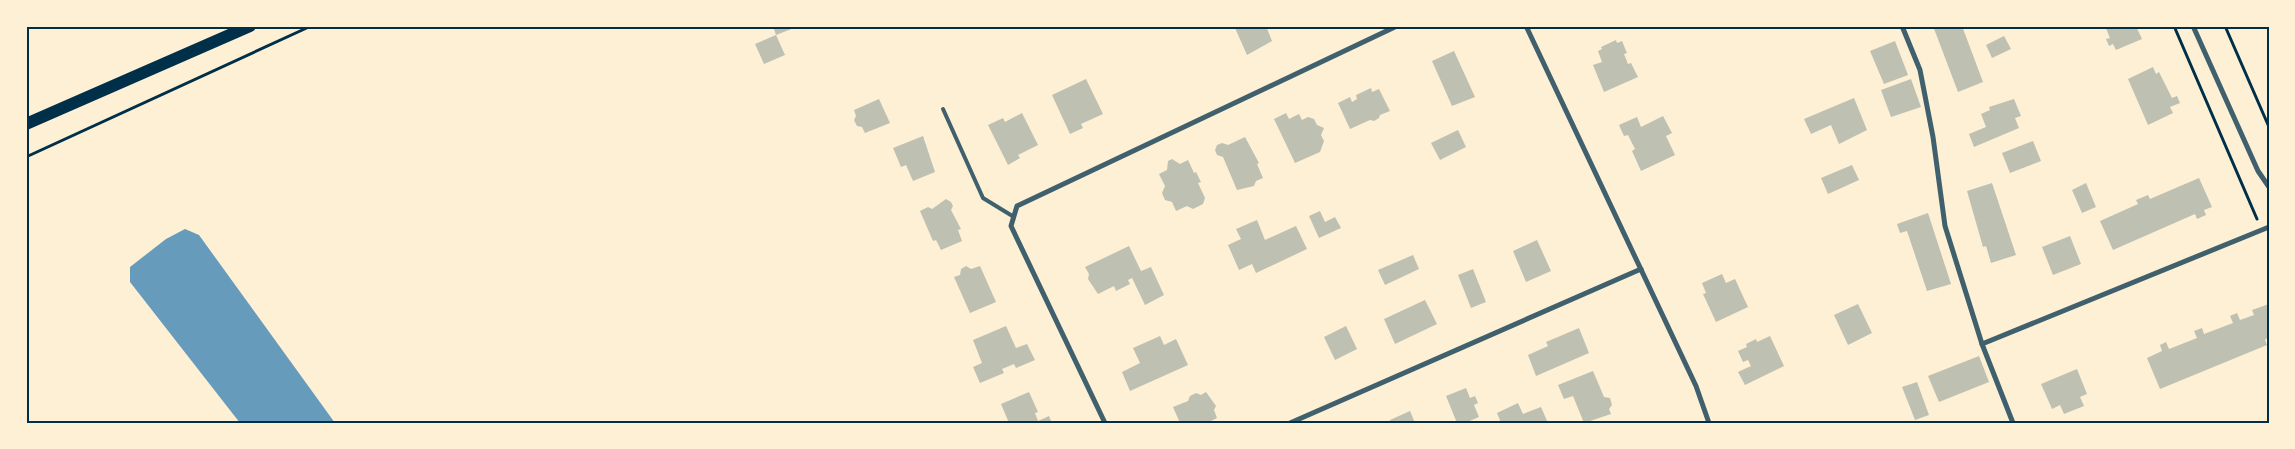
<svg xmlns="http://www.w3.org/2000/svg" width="2295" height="449" font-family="'Fira Sans Condensed',sans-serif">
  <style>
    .water { fill: #669bbc }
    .building { fill: #bec0b2 }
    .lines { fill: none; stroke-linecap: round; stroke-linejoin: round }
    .path { stroke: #003049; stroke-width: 3 }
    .service { stroke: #3f606c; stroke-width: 4 }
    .minor { stroke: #3f606c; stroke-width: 5 }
    .primary { stroke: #003049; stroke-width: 12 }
    .neatline { fill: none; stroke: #003049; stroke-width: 2 }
  </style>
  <rect width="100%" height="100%" fill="#fdf0d5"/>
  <!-- water -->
  <path class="water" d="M185 229 199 235 335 423H240L130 282V267L166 239Z"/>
  <!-- building -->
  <g class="building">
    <path d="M773 26H793L794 28 776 35Z"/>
    <path d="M1238 26H1266L1272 41 1247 55 1235 28Z"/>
    <path d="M1933 26H1962L1983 82 1958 92Z"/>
    <path d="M2105 26H2136L2142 39 2116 50 2113 44 2109 46 2106 39 2110 38Z"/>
    <path d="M776 35 785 55 764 64 755 44Z"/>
    <path d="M2004 36 2011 49 1992 58 1986 45Z"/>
    <path d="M1616 40 1617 43 1622 41 1627 53 1624 54 1628 64 1631 63 1638 77 1604 92 1593 65 1602 62 1598 51 1602 49 1601 47Z"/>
    <path d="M1895 41 1908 75 1884 84 1870 51Z"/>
    <path d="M1454 51 1475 97 1452 106 1432 61Z"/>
    <path d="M2153 67 2156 74 2159 72 2172 98 2177 96 2180 103 2170 107 2173 113 2148 125 2128 79Z"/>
    <path d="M1086 79 1103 114 1081 124 1083 128 1070 134 1052 95Z"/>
    <path d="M1911 79 1921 107 1891 117 1881 90Z"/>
    <path d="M1371 88 1372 92 1379 89 1390 111 1380 115 1379 118 1374 121 1370 120 1350 129 1338 103 1350 97 1352 102 1357 99 1356 95Z"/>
    <path d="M1854 98 1867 130 1839 144 1831 125 1811 134 1804 119Z"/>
    <path d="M879 99 890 123 865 133 862 127 857 126 854 120 856 116 854 110Z"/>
    <path d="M2014 99 2021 116 2015 118 2019 128 1974 147 1969 134 1986 127 1981 114 1990 110 1989 107Z"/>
    <path d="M1022 113 1038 145 1018 155 1020 158 1008 165 988 125 1003 118 1005 122Z"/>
    <path d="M1286 113 1289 119 1299 114 1302 120 1308 117 1314 119 1317 125 1324 128 1321 135 1324 141 1320 152 1295 163 1274 119Z"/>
    <path d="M1663 116 1672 133 1666 136 1675 155 1641 171 1632 151 1635 149 1628 135 1624 136 1619 125 1637 117 1641 127Z"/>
    <path d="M1458 130 1466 147 1440 160 1431 143Z"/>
    <path d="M923 136 935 172 913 181 906 165 901 167 893 148Z"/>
    <path d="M1245 137 1259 163 1257 164 1263 178 1256 181 1254 186 1237 190 1223 157 1217 155 1215 150 1217 145 1222 143 1228 145Z"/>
    <path d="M2033 141 2041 161 2010 173 2002 153Z"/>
    <path d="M1172 159 1180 164 1188 160 1194 173 1196 172 1201 182 1198 183 1205 198 1203 204 1193 209 1187 206 1176 211 1172 202 1165 200 1162 193 1165 186 1159 174 1167 170 1168 161Z"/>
    <path d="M1852 165 1859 180 1828 194 1821 178Z"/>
    <path d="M2199 178 2212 207 2204 210 2206 215 2197 219 2195 214 2113 250 2100 221 2138 204 2136 200 2148 195 2150 199Z"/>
    <path d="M1992 183 2016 255 1991 263 1986 246 1983 247 1967 191Z"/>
    <path d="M2086 183 2096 207 2082 213 2072 190Z"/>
    <path d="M946 199 951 202 953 206 951 210 961 229 958 230 962 241 941 250 936 240 933 241 920 211 928 207 932 209Z"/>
    <path d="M1320 211 1325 222 1335 217 1341 228 1319 238 1309 216Z"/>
    <path d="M1928 213 1951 284 1927 291 1907 231 1900 233 1897 224Z"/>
    <path d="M1257 220 1265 240 1296 226 1307 249 1256 273 1252 264 1239 270 1228 245 1241 239 1236 229Z"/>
    <path d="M2070 236 2081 264 2053 275 2042 247Z"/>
    <path d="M1537 240 1551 271 1526 282 1513 251Z"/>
    <path d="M1129 246 1141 271 1151 267 1164 295 1145 305 1132 278 1128 280 1130 284 1116 291 1114 286 1098 294 1088 279 1089 274 1085 267Z"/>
    <path d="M1413 255 1419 269 1385 285 1378 270Z"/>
    <path d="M966 266 971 269 980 266 996 302 970 313 954 277 960 275 961 269Z"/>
    <path d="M1473 269 1486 302 1471 308 1458 275Z"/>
    <path d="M1722 274 1726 283 1735 279 1748 307 1716 322 1703 294 1706 293 1702 283Z"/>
    <path d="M1425 300 1437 324 1395 344 1384 319Z"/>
    <path d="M1858 304 1872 333 1848 345 1834 315Z"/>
    <path d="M2269 304V341L2267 338 2265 340 2267 345 2160 389 2147 358 2162 351 2160 345 2166 342 2169 349 2197 338 2194 331 2202 328 2204 334 2233 323 2230 316 2237 313 2240 320 2254 315 2252 310Z"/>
    <path d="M1006 326 1016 348 1027 344 1035 360 1016 368 1014 364 1002 369 1004 373 980 383 973 367 982 363 973 340Z"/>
    <path d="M1346 326 1357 349 1335 360 1324 337Z"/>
    <path d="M1579 328 1589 353 1536 376 1528 355 1548 346 1546 342Z"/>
    <path d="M1160 336 1164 345 1176 339 1188 365 1130 391 1122 372 1140 363 1133 348Z"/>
    <path d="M1770 336 1784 366 1745 385 1738 372 1751 366 1748 360 1743 362 1738 351 1747 347 1746 344 1756 339 1757 342Z"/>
    <path d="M1979 356 1989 382 1939 402 1928 376Z"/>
    <path d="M2077 369 2087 394 2080 397 2084 406 2064 414 2060 405 2052 409 2041 384Z"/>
    <path d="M1593 371 1604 397 1610 398 1612 405 1609 409 1611 414 1584 423 1573 396 1564 399 1558 385Z"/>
    <path d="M1917 382 1929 415 1915 420 1902 387Z"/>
    <path d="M1466 388 1470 398 1475 396 1478 403 1474 405 1479 417 1465 423H1457L1446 396Z"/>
    <path d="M1029 392 1038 412 1035 413 1038 421 1049 416 1052 423H1009L1001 404Z"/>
    <path d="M1206 392 1216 406 1214 410 1217 418 1207 423H1180L1173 407 1188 401 1190 396 1196 393 1201 395Z"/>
    <path d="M1518 403 1523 414 1541 407 1548 423H1501L1497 413Z"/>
    <path d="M1410 411 1415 423H1391L1390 420Z"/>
  </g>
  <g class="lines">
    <!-- path -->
    <g class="path">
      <path d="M2174 26 2257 219"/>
      <path d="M2225 26 2269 127"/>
      <path d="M26 157 311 26"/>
    </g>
    <!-- service -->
    <path class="service" d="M943 109 983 198 1014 217"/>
    <!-- minor -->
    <g class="minor">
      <path d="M1526 26 1696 386 1709 423"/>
      <path d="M1902 26 1920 70 1933 137 1945 226 1982 344 2013 423"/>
      <path d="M2193 26 2258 171 2269 187"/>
      <path d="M1982 344 2269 227"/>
      <path d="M1105 423 1011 226 1017 206 1397 26"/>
      <path d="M1290 423 1641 269"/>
    </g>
    <!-- primary -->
    <path class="primary" d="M26 124 250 26"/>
  </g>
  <!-- border -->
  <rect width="2295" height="449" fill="none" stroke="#fdf0d5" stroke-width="55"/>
  <rect x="28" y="28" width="2240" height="394" class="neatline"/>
</svg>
